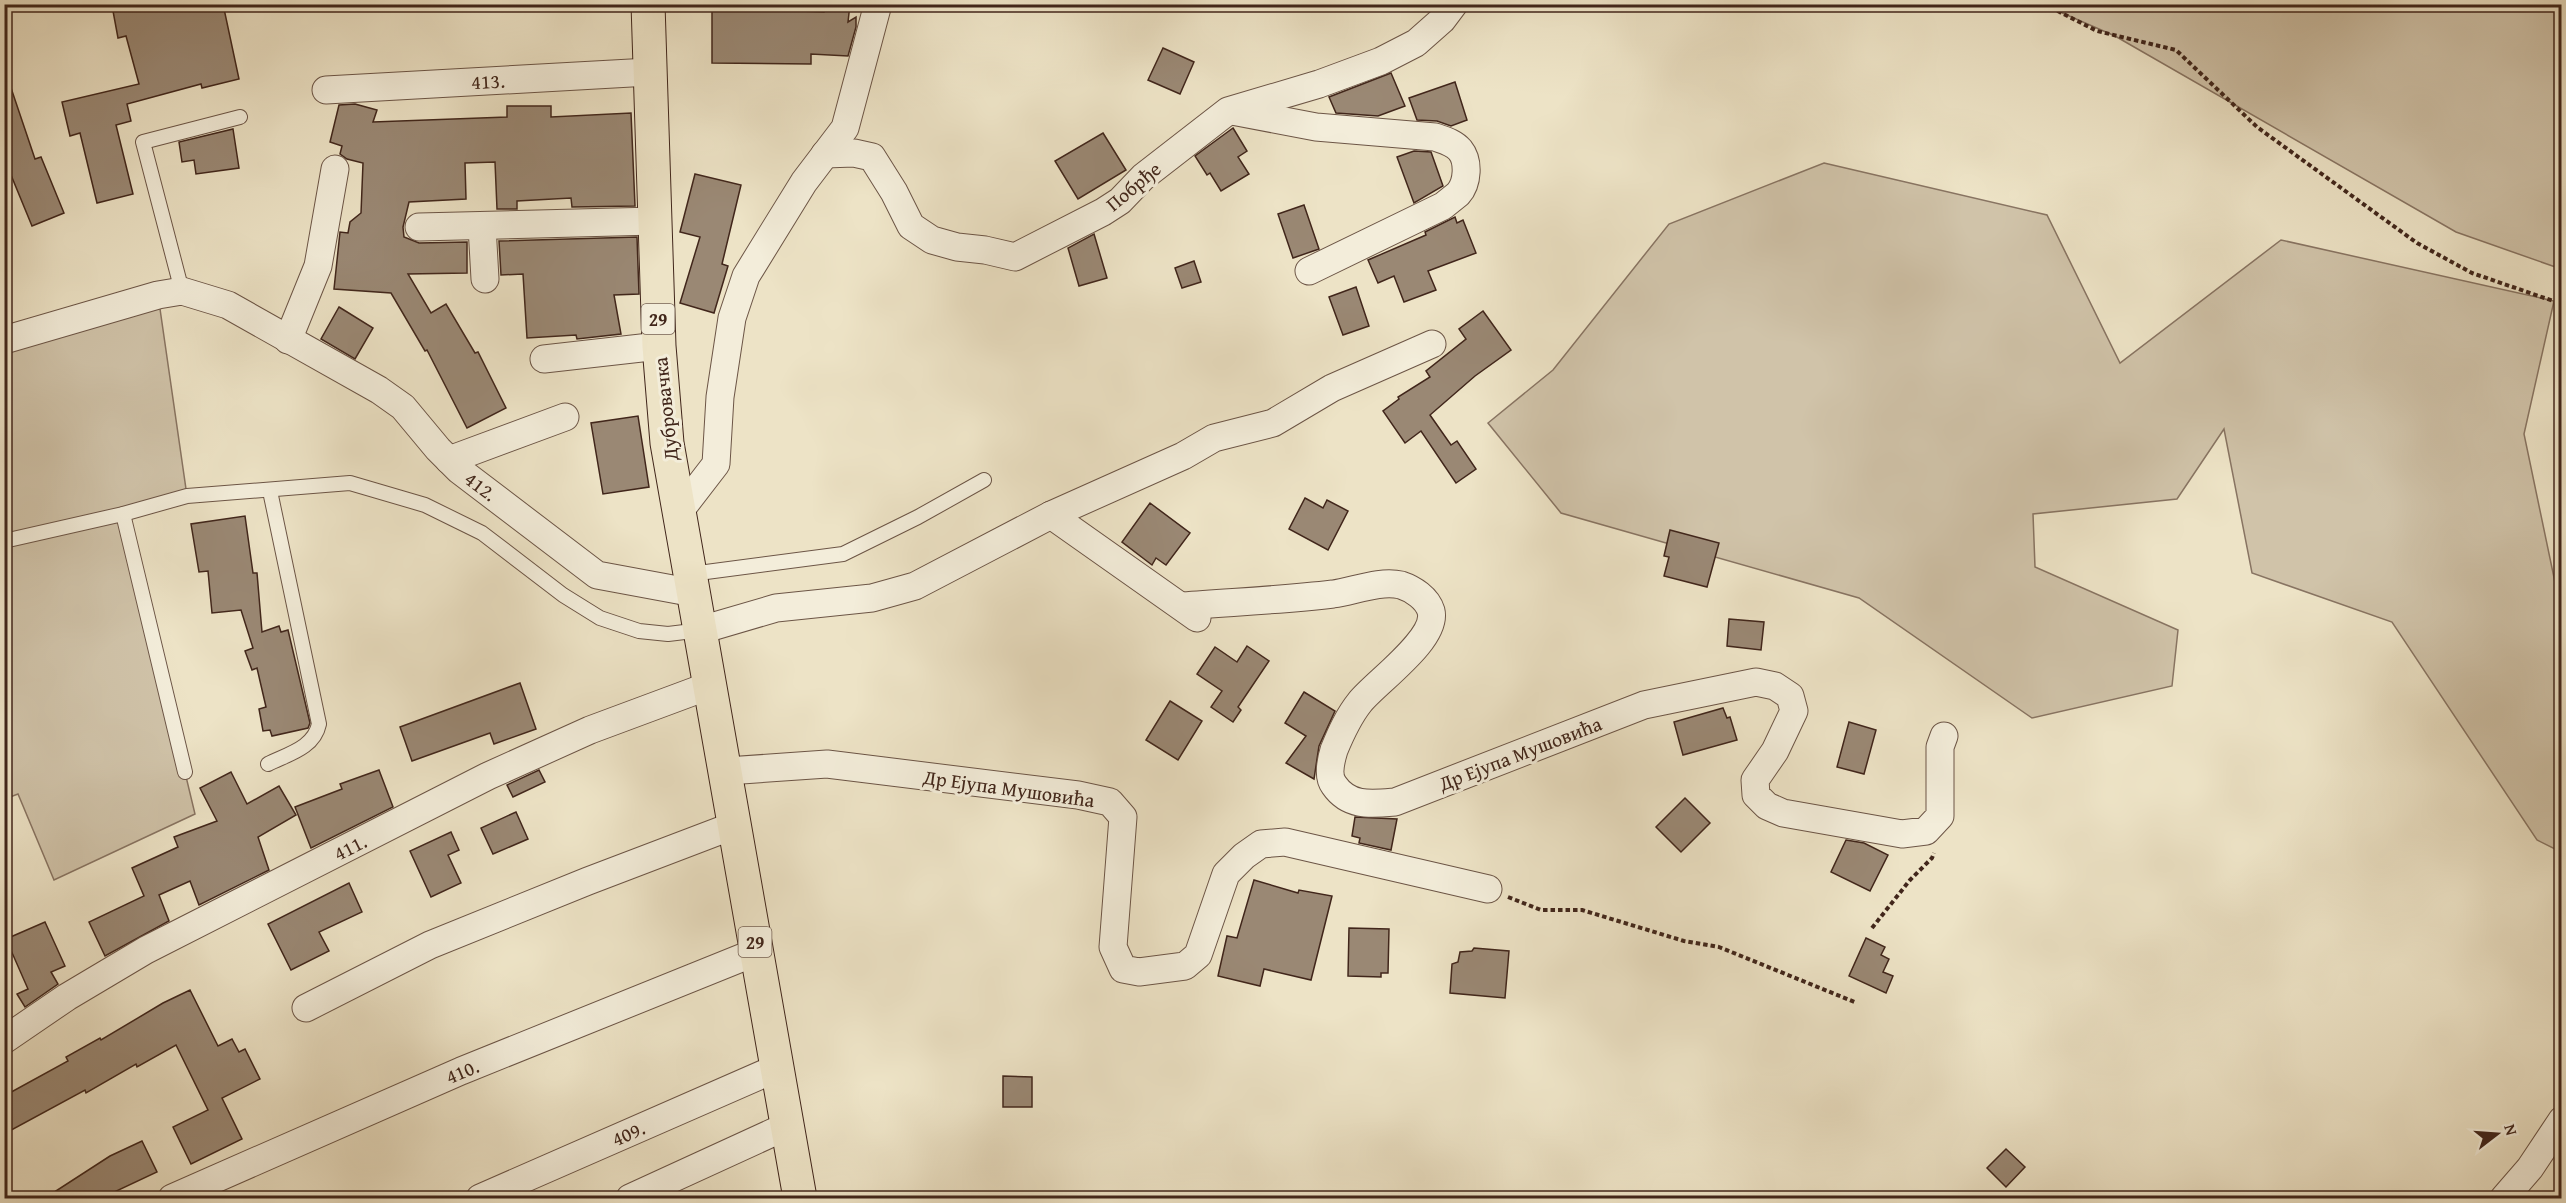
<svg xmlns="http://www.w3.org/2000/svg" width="2566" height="1203" font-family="'Gentium Book Plus',serif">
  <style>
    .green { fill: #d0c3a9; stroke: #887462; stroke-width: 1.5 }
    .building { fill: #9a8874; stroke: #41261b; stroke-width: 1.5 }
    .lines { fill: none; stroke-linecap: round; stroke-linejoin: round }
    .service-casing { stroke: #6c5546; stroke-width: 16 }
    .minor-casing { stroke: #6c5546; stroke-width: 29 }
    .primary-casing { stroke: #41261b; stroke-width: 35 }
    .path { stroke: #41261b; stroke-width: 4; stroke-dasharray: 4.5 3; stroke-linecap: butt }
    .service { stroke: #f3edda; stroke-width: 14 }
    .minor { stroke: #f3edda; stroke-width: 27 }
    .primary { stroke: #ede3c6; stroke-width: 33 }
    .labels { text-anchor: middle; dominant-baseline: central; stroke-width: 6; stroke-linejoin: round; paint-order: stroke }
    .shield { fill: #f3edda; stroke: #766254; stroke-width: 1.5 }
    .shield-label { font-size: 18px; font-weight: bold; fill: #41261b }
    .street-label { font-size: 20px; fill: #41261b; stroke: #f3edda }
  </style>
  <rect width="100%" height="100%" fill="#ede3c6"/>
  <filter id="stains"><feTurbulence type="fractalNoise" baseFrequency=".00333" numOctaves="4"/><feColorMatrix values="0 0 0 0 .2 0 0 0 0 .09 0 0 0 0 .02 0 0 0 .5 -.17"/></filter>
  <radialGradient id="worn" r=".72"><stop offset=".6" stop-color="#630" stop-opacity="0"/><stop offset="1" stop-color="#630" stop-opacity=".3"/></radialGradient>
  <!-- green -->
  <g class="green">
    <path d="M2044 5H2561V269L2456 232 2115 36Z"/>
    <path d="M1824 163 2047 215 2120 363 2281 240 2554 301 2524 434 2561 611V852L2537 840 2392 622 2252 573 2224 429 2177 499 2033 514 2035 567 2178 630 2172 686 2032 718 1859 598 1561 513 1488 423 1553 370 1669 224Z"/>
    <path d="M158 295 187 496 123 514 195 814 54 880 18 794 5 799V340Z"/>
  </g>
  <!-- building -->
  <g class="building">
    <path d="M116 4H223L239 79 202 88 201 84 127 104 131 121 116 125 133 194 97 203 80 133 70 136 62 102 139 84 126 36 118 38 113 11 117 10Z"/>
    <path d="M712 4H750V9L824 12 825 4H850L848 22 856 17V27L848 56 811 54V64L712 63Z"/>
    <path d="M1163 48 1194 62 1180 94 1148 80Z"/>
    <path d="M1391 73 1405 106 1378 116 1336 113 1329 97Z"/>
    <path d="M4 79H8L35 159 41 157 64 213 32 226 4 158Z"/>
    <path d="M1455 82 1467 120 1451 126 1437 121 1417 120 1409 98Z"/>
    <path d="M355 104 377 110 373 122 507 117V106H551V117L631 113 635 206 572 207 571 198 517 201V209H497L495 162 465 163 466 199 409 202 403 227 404 237 419 243 467 242V273L408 274 431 313 446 304 475 353 478 352 506 408 467 428 427 350 425 351 391 293 334 289 340 232 348 233 350 222 361 213 363 163 347 159 340 154 342 146 330 142 339 105Z"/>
    <path d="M1233 128 1247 151 1238 157 1249 174 1221 191 1210 173 1207 175 1195 156Z"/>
    <path d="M233 129 239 168 196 174 194 160 182 162 179 142Z"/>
    <path d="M1103 133 1126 170 1078 199 1055 161Z"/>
    <path d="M1414 151 1431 152 1443 186 1414 203 1397 157Z"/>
    <path d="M695 174 741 185 722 264 728 266 714 313 680 303 700 237 680 232Z"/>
    <path d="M1304 205 1319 249 1293 258 1278 214Z"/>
    <path d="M1455 217 1457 223 1463 220 1476 253 1428 271 1436 290 1404 302 1394 276 1378 283 1368 260 1426 235 1425 232Z"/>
    <path d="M1094 234 1107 278 1079 286 1068 248Z"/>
    <path d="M637 237 639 294 614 295 621 334 577 339 576 335 527 338 523 274 501 275 499 241Z"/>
    <path d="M1194 261 1201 282 1182 288 1175 268Z"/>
    <path d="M1356 287 1369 326 1343 335 1329 297Z"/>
    <path d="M339 307 373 328 355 359 321 339Z"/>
    <path d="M1483 311 1511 350 1475 376 1430 415 1451 445 1457 441 1476 469 1456 483 1421 431 1405 443 1383 411 1399 399 1398 397 1430 377 1426 371 1466 339 1459 329Z"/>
    <path d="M638 416 649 487 603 494 591 423Z"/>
    <path d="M1305 498 1323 508 1327 500 1348 511 1328 550 1289 529Z"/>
    <path d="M1150 503 1190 533 1166 565 1156 558 1152 565 1122 542Z"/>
    <path d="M245 516 253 573H257L262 632 279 626 281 632 288 630 310 723 308 728 272 736 270 730 263 731 259 709 266 707 257 668 252 670 245 651 253 648 241 610 212 613 208 571 199 572 191 524Z"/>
    <path d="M1670 530 1719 543 1707 587 1664 576 1669 557 1664 556Z"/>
    <path d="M1729 619 1764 622 1761 650 1727 646Z"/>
    <path d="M1247 646 1269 661 1238 707 1241 710 1233 722 1211 707 1222 691 1197 674 1215 647 1237 662Z"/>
    <path d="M520 683 536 729 494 744 490 733 412 761 400 727Z"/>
    <path d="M1304 692 1335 711 1319 746 1314 779 1286 763 1306 736 1285 723Z"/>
    <path d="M1170 701 1202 721 1178 760 1146 740Z"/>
    <path d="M1723 708 1727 718 1730 717 1737 740 1683 755 1674 722Z"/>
    <path d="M1849 722 1876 730 1864 774 1837 767Z"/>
    <path d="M379 770 393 807 311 848 295 807 342 789 340 784Z"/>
    <path d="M539 770 545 782 513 797 507 785Z"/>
    <path d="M231 772 247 804 279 786 296 815 258 837 269 870 199 905 190 881 159 895 169 921 105 956 89 922 144 896 132 868 178 847 174 837 217 821 200 788Z"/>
    <path d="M1685 798 1710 823 1681 852 1656 827Z"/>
    <path d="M516 812 528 839 493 854 481 828Z"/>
    <path d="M1355 817 1397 819 1391 850 1359 843 1360 838 1352 836Z"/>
    <path d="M451 832 459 850 448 855 461 883 431 897 410 851Z"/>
    <path d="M1846 840 1864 843 1888 855 1870 891 1831 872Z"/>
    <path d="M1254 880 1298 893 1299 890 1332 896 1311 980 1264 969 1260 986 1218 976 1227 936 1237 938Z"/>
    <path d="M349 883 362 912 319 932 329 951 291 970 268 924Z"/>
    <path d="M45 922 65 966 51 972 58 984 25 1007 17 994 28 989 6 939Z"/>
    <path d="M1349 928 1389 929 1388 973H1381V977L1348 976Z"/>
    <path d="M1866 938 1885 947 1881 955 1889 959 1883 972 1893 976 1886 993 1849 976Z"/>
    <path d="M1474 948 1509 951 1505 998 1450 993 1452 964 1458 962 1460 952 1472 951Z"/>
    <path d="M190 990 218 1046 232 1039 239 1052 245 1049 260 1079 222 1098 242 1139 191 1164 173 1127 208 1110 176 1045 137 1067 136 1064 86 1093 85 1090 4 1134V1096L68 1061 66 1057 100 1038 101 1040 163 1003Z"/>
    <path d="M1003 1076 1032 1077V1107H1003Z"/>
    <path d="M142 1141 157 1172 112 1193 115 1198H45L110 1156Z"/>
    <path d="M2006 1149 2025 1167 2006 1187 1987 1168Z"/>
  </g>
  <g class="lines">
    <defs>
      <g id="service">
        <path d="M182 291 143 142 240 117"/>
        <path d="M123 514 185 772"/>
        <path d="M4 541 123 514 187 496 350 483 425 505 482 533 563 595 600 618 639 631 668 634 701 630"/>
        <path d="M691 574 843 554 918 517 984 480"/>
        <path d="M268 764C288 754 314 748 319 724L270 491"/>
      </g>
      <g id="minor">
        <path d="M326 90 649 72"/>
        <path d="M1232 111 1316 127 1435 137C1443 140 1453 142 1460 150 1469 161 1468 183 1458 194 1453 198 1448 202 1443 206L1309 271"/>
        <path d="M825 154 854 153 872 157 894 192 911 226 932 240 957 247 985 250 1015 257 1103 212 1120 201 1143 177 1228 111 1319 84 1381 61 1416 43 1442 20 1454 4"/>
        <path d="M482 226 485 279"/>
        <path d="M419 227 655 221"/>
        <path d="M4 340 158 295 182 291 228 305 379 390 403 407 438 449 459 470 597 575 694 593"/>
        <path d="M288 340 318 266 335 169"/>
        <path d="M544 359 659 346"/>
        <path d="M449 460 565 417"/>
        <path d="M679 512 716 464 720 397 732 318 746 276 804 182 845 128 878 4"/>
        <path d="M1051 515 1197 618"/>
        <path d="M1183 606C1233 602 1283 600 1333 594 1354 591 1380 580 1401 585 1413 589 1427 598 1431 611 1438 639 1376 682 1360 702 1348 717 1341 733 1334 750 1331 760 1327 776 1334 785 1349 807 1371 804 1395 802L1644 705 1756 682 1775 686 1790 696 1794 711 1775 751 1755 780 1756 795 1767 806 1783 813 1902 834 1926 831 1940 816V747L1944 736"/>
        <path d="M701 630 776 608 872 598 915 586 1051 515 1183 456 1214 438 1273 423 1332 388 1432 344"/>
        <path d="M727 771 827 764 1078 795 1110 802 1123 817 1113 947 1123 969 1139 972 1185 966 1198 955 1226 874 1244 856 1261 844 1285 842 1488 889"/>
        <path d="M306 1008 430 945 588 881 735 825"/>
        <path d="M4 1040 67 997 146 950 488 776 590 730 711 685"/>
        <path d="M172 1198 461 1071 756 952"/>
        <path d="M480 1198 777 1068"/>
        <path d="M630 1198 787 1126"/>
        <path d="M2504 1198 2530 1168 2562 1120"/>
      </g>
      <path id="primary" d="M648 4 659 346 667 443 800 1198"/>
    </defs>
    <!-- service casing -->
    <use href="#service" class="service-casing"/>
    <!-- minor casing -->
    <use href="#minor" class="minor-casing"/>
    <!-- primary casing -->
    <use href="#primary" class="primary-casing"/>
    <!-- path -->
    <g class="path">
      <path d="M2044 4 2097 31 2176 50 2257 127 2417 243 2472 273 2562 304"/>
      <path d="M1508 897 1541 910H1582L1684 941 1719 947 1857 1003"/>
      <path d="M1872 928 1910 880 1932 858 1934 853"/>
    </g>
    <!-- service -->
    <use href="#service" class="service"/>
    <!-- minor -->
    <use href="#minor" class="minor"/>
    <!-- primary -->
    <use href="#primary" class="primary"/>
  </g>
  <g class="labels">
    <!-- shield labels -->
    <g class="shield">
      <rect x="641.5" y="304" width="33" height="30" rx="4.5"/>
      <rect x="738.5" y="927" width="33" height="30" rx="4.5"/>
    </g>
    <g class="shield-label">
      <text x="658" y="319">29</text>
      <text x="755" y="942">29</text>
    </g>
    <!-- street labels -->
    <g class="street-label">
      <text transform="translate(488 81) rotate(-3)">413.</text>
      <text transform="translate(1133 186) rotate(-40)">Побрђе</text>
      <text transform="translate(665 409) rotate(-96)">Дубровачка</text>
      <text transform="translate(481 486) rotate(37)">412.</text>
      <text transform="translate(1520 753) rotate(-21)">Др Ејупа Мушовића</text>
      <text transform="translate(1009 788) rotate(8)">Др Ејупа Мушовића</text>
      <text transform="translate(350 847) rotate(-27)">411.</text>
      <text transform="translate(462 1071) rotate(-23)">410.</text>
      <text transform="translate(628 1133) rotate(-24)">409.</text>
    </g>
  </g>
  <!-- margin -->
  <rect width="2566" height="1203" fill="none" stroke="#ede3c6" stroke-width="24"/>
  <rect x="6" y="6" width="2554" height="1191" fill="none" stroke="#41261b" stroke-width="3"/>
  <rect x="12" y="12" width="2542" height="1179" fill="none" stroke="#41261b" stroke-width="1.5"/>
  <!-- north arrow -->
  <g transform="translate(2497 1134) rotate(73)" stroke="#f3edda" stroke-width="4.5" paint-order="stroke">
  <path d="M0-4.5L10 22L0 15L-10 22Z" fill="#41261b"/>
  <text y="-9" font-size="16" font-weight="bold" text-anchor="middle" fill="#41261b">N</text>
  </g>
  <rect width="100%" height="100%" filter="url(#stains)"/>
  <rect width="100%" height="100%" fill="url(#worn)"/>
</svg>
